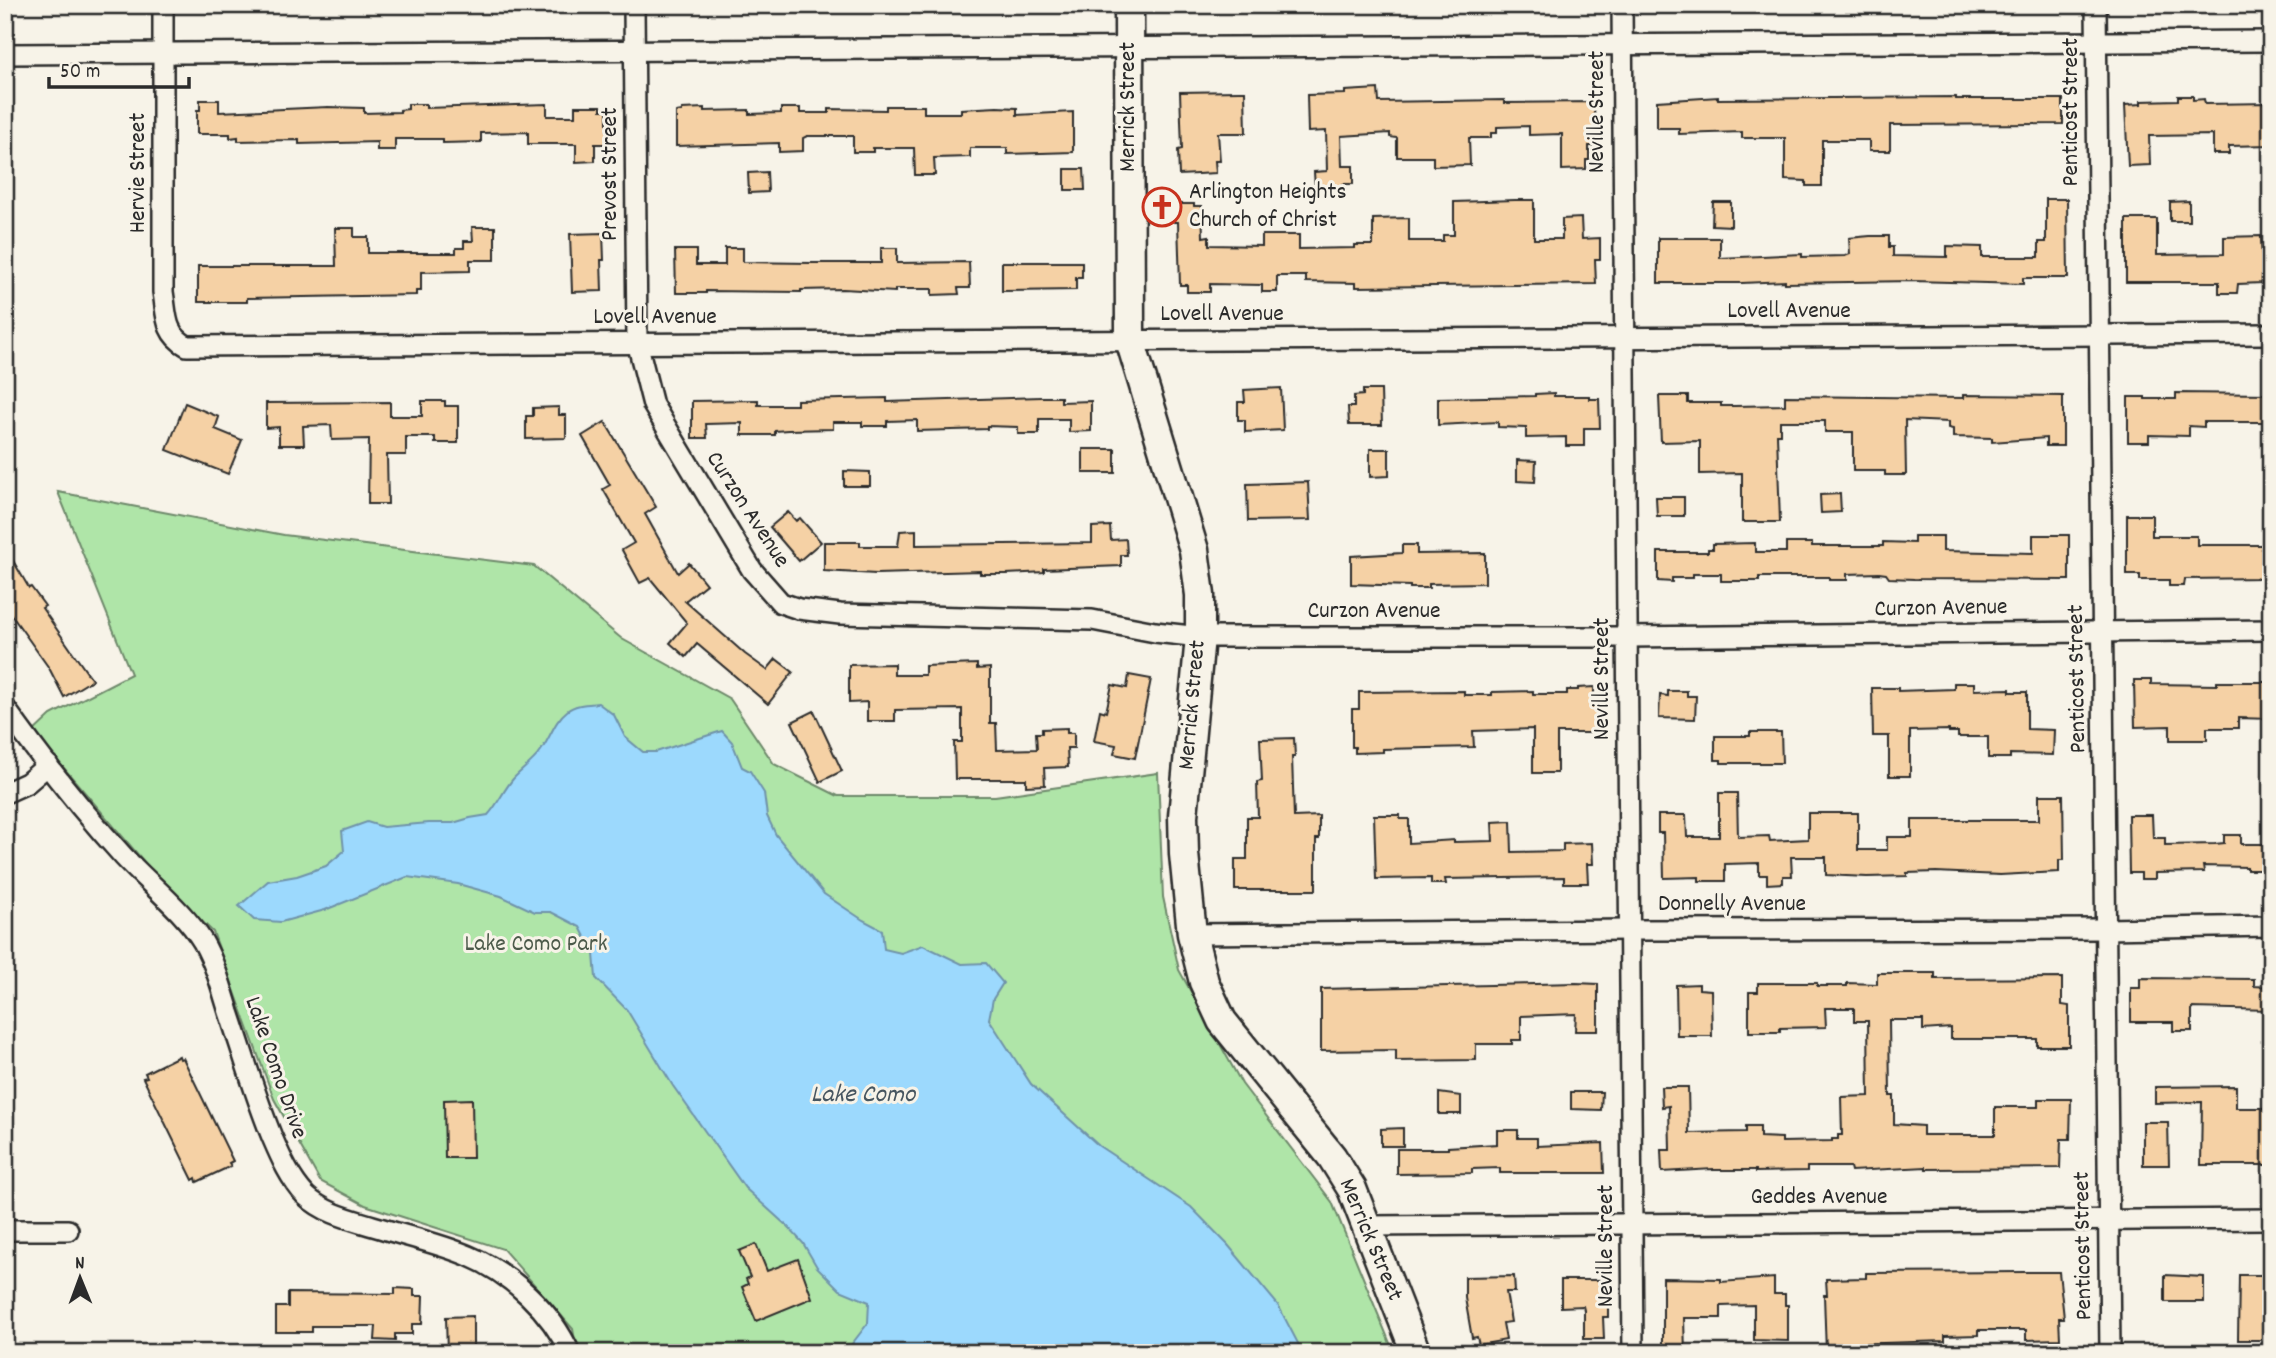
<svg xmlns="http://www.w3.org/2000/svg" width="2276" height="1358" font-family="Dekko,sans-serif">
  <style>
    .green { fill: #afe5a8; stroke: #6d886a; stroke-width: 2 }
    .water { fill: #9cd9fd; stroke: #6f93a9; stroke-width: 2 }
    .building { fill: #f5d1a5; stroke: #2b2b2b; stroke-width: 2 }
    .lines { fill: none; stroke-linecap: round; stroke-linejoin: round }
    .street-casing { stroke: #2b2b2b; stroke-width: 24 }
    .secondary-casing { stroke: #2b2b2b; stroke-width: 33 }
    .street { stroke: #f7f3e8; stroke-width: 19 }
    .secondary { stroke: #f7f3e8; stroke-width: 28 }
    .labels { text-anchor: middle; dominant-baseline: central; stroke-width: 6; stroke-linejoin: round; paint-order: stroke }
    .street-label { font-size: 24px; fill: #2b2b2b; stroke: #f7f3e8 }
    .poi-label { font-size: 24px; fill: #2b2b2b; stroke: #f7f3e8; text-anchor: start }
    .park-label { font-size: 24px; fill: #4c5a4a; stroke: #f7f3e8 }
    .water-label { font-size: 26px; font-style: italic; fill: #475660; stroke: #f7f3e8 }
  </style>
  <rect width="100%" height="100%" fill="#f7f3e8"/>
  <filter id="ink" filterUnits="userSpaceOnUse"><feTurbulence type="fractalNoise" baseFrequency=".0143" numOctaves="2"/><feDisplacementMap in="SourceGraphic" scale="14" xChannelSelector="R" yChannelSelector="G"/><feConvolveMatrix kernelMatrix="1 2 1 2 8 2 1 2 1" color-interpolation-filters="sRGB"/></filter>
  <g filter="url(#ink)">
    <!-- green -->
    <path class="green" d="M58 492 284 535 534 566 622 639 730 699 774 764 838 796H995L1158 773 1163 897 1179 970 1242 1084 1332 1202 1394 1353H577L573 1329 503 1249 365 1205 320 1181 274 1099 213 932 158 878 33 732 51 715 131 674Z"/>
    <!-- water -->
    <path class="water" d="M598 703 614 715 625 737 643 752H656L722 731 732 742 742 767 750 771 764 793 767 816 776 835 824 894 863 920 882 930 884 949 901 953 923 945 962 964 986 963 1003 983 993 999 989 1019 1031 1084 1099 1146 1191 1207 1228 1245 1278 1305 1303 1353H845L868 1323 869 1302 840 1290 817 1267 803 1243 788 1227 745 1188 673 1086 627 1010 596 978 594 954 580 927 551 912H535L501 896 458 884 407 877 325 910 281 922 254 920 239 906 268 881 297 876 326 866 344 851 342 831 367 822 383 827 429 823H453L470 818 488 815C498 804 503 791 513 779 521 770 532 763 540 752 550 739 554 721 567 711 575 704 588 704 598 703Z"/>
    <!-- building -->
    <g class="building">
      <path d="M1378 89 1379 102 1504 100V103L1594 102 1595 146H1589V160H1586V169L1562 170V134L1529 135V126L1497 127V133H1491V138H1469L1470 165 1433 166V157H1397V138L1390 137V133L1341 136 1342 166H1353V184H1343V188H1315L1314 172 1327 171 1326 131 1308 132 1307 95 1345 94V91Z"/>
      <path d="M1239 91H1245L1246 133H1218L1220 161H1215L1216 173 1179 175 1178 150 1182 149 1180 92Z"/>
      <path d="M2178 96H2193V100L2204 99 2205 104 2271 103V145L2229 146V154H2213V135L2149 136 2150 165 2128 166 2125 105 2141 104V101L2178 100Z"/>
      <path d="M1718 97V99L1956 97V99H2063V124L1890 125V151H1869V140H1822V186H1806V181L1785 180V138H1742V132L1679 134V128H1657V101Z"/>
      <path d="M200 100H219V112L328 107 364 108V113L400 112V110L408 109V104H426V108L547 104V116H575V106H601V110H607V144H595V161L576 162V144H528V132L481 133V142L443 143V139H395V150H377V142L299 144V140L238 141V137L230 138V134H197V110H200Z"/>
      <path d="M886 106H924V113H961V109L997 107 1017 108V115L1073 112V152L1007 154V148H970V157L934 158 935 175H915L914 148H873V152H853V136H807L803 138V151L779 152V143L676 146V112L682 111V109L704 108V111L749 110V114L781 113V108H800V113H829V109L886 110Z"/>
      <path d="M1065 169H1084L1085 190H1065Z"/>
      <path d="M767 172 768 192 749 193 748 173Z"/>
      <path d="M2046 199H2067L2068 278H2023V284L1913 281 1785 283V281L1742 283H1658V238H1720V258L1802 254V257L1845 256 1850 254 1849 238 1870 236H1889V247H1893V256L1947 257V246L1982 247V257H2039V242H2046Z"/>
      <path d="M1515 200H1534V239H1562V219L1581 218 1582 239 1600 238V259H1595L1596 284 1356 287V283L1306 282V276H1277V292H1262V285L1210 284V292H1187V285H1180L1178 222H1174L1173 204H1194V206H1202L1203 237 1209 236V245L1262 246V235H1299V249L1355 248V245H1373V219L1409 218V241H1443V235H1454V202Z"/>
      <path d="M2189 201V221H2170V202Z"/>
      <path d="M1713 202H1731V226L1712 225Z"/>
      <path d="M2126 219H2157V255L2224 254V237L2261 236 2262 257H2271V279H2262V283L2238 284 2237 293H2219V282H2126Z"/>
      <path d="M472 227H495V260H470V271L421 272V291H416V295L247 298V302H198V266H336L335 228H354V237H368V253H456V248H464V241H473Z"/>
      <path d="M603 233 604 260H601L602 291 572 292 570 234Z"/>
      <path d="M725 248H743V262L812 263H881V248H897V263L969 262 970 288H958L959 294 932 295V289H895V292L843 289 801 290V292L706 291V293H676L675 250H696V265H725Z"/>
      <path d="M1002 262H1082V278H1076V290L1002 291Z"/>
      <path d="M1281 388 1283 430 1245 432V420H1238V402H1245L1244 390Z"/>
      <path d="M1363 390H1381L1382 425H1349L1348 407H1354V396L1363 395Z"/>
      <path d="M1554 393V396H1589V399H1599L1600 428H1584V446H1566V437L1526 438V428L1498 427V422L1438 425V398L1535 396V394Z"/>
      <path d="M2176 393 2271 394V422H2204V427L2189 426V436L2149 435V442H2128V397H2145V399H2176Z"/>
      <path d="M1963 395 2063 396V446H2046V438L1992 442V438L1953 437V429L1948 428V422L1905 420 1906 475H1885V471H1853V432H1825V421H1780V434H1777L1780 522H1742V473L1700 474V441L1661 442 1659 396H1688V403H1721V406H1735L1785 405V396L1963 398Z"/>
      <path d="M1042 397H1061V402L1091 401V431L1069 432V419H1039V434H1018V427L987 426V429L917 431V420L887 421V426H862V422H833V429L788 430 775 431V435H742V423L706 424 707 438H692V401L758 400V405H797V400L887 398V402Z"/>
      <path d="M422 401H445V406H458V443H435V437H406V455H387L388 504H368L369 439 332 440 331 425 303 426 304 445H279V427L266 428V403L390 402V416H422Z"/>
      <path d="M185 403 219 417 215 429 242 440 228 474 167 450Z"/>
      <path d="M559 407V415H566V438L526 439V416H533V408Z"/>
      <path d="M605 422 656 507 645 514 678 573 689 563 706 584 685 601 745 654 767 670 776 659 793 672 768 704 697 644 686 657 670 643 687 623 650 578 640 583 622 550 634 543 603 489 610 485 582 436Z"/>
      <rect x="1083" y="449" width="32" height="24"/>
      <path d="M1370 449H1389V476L1370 477Z"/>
      <path d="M1517 460 1536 461 1535 482 1517 481Z"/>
      <path d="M844 471 870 472V486H844Z"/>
      <path d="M1308 482 1310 520 1248 521 1247 484Z"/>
      <path d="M1840 494 1841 512 1821 513 1820 495Z"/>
      <path d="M1656 497H1684V516H1657Z"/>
      <path d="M788 512 796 521 800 518 821 542 799 561 770 527Z"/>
      <path d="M2127 515H2152V536H2197V545H2263V578L2185 579 2184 586H2169V580H2140V575H2127Z"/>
      <path d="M1110 526 1111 540 1126 539 1127 555H1121V566L1044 569V572L1006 574H980V571L876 574 824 571V542H860V546H898L900 531 916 530V545L1092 543V527Z"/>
      <path d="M2033 535H2069V580L1914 579 1889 578 1886 574 1879 573 1847 574V580H1829V577H1759V581H1721V574H1693V578H1672V582L1658 581V552H1708V549H1713V544L1755 543V552H1786V543H1812V546H1883V542L1914 543V536H1943V551L2033 553Z"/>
      <path d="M1402 545H1417V554L1485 553V583L1429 584V588H1410V586L1351 584V556L1402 553Z"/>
      <path d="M5 547 29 588 31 587 45 606 42 608 92 680 64 697 49 668 5 606Z"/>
      <path d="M894 664V675H925V666L977 664V669L990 668V723H996L997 750 1037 749 1036 733H1042V729L1067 728V733H1074V748H1067L1068 767 1044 768 1045 785 1026 786V779H955L954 742H962V709L895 710V721H867V702L849 703V665Z"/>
      <path d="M1129 675 1151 679 1135 758 1114 754 1116 745 1094 741 1100 710 1106 712 1112 685 1127 688Z"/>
      <path d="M2134 680H2151V684L2217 685V682H2271V719L2238 718V728H2207V740H2170V726L2135 727Z"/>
      <path d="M1954 683H1974V690L2010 689V692H2027V729L2054 730 2053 755 2010 754V758H1988V737H1958V732H1949V730L1910 731V776H1889V736H1873L1872 688H1898V691L1954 689Z"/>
      <path d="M1594 687V695H1598L1599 733H1557V773H1533V729L1473 731 1474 747 1383 749V752L1355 753V747H1352V709H1359V692L1464 691V695H1492V692L1533 691V694H1567V690H1578V688Z"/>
      <path d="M1668 691H1687V696H1696L1695 719 1659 718 1660 695 1668 696Z"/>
      <path d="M814 711 842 771 820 782 792 722Z"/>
      <path d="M1750 732H1781L1782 763H1721V760H1715V736H1750Z"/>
      <path d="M1294 738 1295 757H1292L1294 817 1319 816V839H1316V890H1235V859H1247V817H1258L1257 782 1262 781 1260 739Z"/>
      <path d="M1719 793H1737L1738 837 1769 836 1770 841 1808 839V813H1858V850H1887V837H1912V820H2039V795H2063L2064 860H2059V872L2000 875 1936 872 1907 873V876L1867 877 1826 875V857H1791L1792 876H1783V883L1767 884V875H1759V863L1725 864V881H1699V877L1664 878 1663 833H1658V815H1686L1687 837H1719Z"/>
      <path d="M1374 815H1400V819H1409V843L1454 840V842L1493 841 1492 822 1511 821 1512 852 1563 851V844L1592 843 1593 864H1587L1588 883H1564V877L1445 879 1446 884H1431V878L1376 879Z"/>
      <path d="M2128 815H2152L2153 838H2165V845L2215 844 2224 843V835H2241V844H2268L2269 859H2265V870H2247V867L2203 866 2204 872 2155 873V879H2141V873H2129Z"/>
      <path d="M1877 973H1935V979L2062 978V1005L2069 1006V1046H2037V1039H1951V1028L1923 1030V1020H1889L1890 1096H1894V1124L1923 1126V1135H1995V1107H2038V1099H2071L2070 1139H2061L2060 1168 1926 1169V1167L1851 1171 1850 1167H1807V1171L1756 1172V1170H1713V1169L1662 1172 1661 1150H1670L1669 1106 1662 1107 1661 1087H1688L1689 1133 1746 1132V1126H1760V1137L1782 1138V1142L1832 1141V1139H1838V1135H1842L1841 1097 1869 1096 1868 1021H1854V1008H1825L1826 1027 1780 1028V1032H1749V992H1758V983H1817V986H1847V983L1877 984Z"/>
      <path d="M2140 978 2254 979V986L2271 987V1010L2192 1008V1031H2173V1022H2131V988H2140Z"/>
      <path d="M1576 983 1598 984V1031H1575L1576 1014 1521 1016V1040H1512V1044H1476V1060L1396 1061V1050L1321 1051V989Z"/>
      <path d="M1699 984V989L1711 990 1712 1036H1677L1676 985Z"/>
      <path d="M179 1056 180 1059 183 1058 233 1161 229 1163 231 1166 197 1182 196 1178 193 1180 143 1078 147 1077 145 1073Z"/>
      <path d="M2236 1086V1108H2268V1111H2271V1165H2201L2202 1102 2155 1103V1087Z"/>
      <path d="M1571 1092H1602L1601 1110 1571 1109Z"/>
      <path d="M1439 1093 1461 1096V1114H1439Z"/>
      <path d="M472 1099 473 1158H445L444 1100Z"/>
      <path d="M2143 1122H2168L2169 1165H2143Z"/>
      <path d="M1403 1128V1146H1381V1129Z"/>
      <path d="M1497 1130H1518V1138H1537V1146L1603 1143 1604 1173H1500V1168L1472 1169V1173L1397 1174V1149H1448V1147L1497 1144Z"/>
      <path d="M756 1244 767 1271 798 1259 812 1298 756 1321 742 1287 748 1284 746 1279 750 1277 739 1251Z"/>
      <path d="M2026 1272H2059L2064 1318H2059L2060 1339 2026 1340V1330H1978V1335L1945 1336V1341L1853 1344V1353H1826L1824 1295H1827L1826 1279 1866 1278V1273Z"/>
      <path d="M2165 1275 2204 1277V1302H2165Z"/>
      <path d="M2239 1275H2265L2264 1308H2271V1340H2238Z"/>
      <path d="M1514 1276 1515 1292H1506L1511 1322 1503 1323 1506 1340 1479 1345 1477 1337 1472 1338 1465 1298V1277Z"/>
      <path d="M1663 1278 1721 1279V1282L1774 1278V1294H1785V1305H1788V1341L1754 1340V1305L1721 1306V1318H1684L1685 1353H1663Z"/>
      <path d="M1561 1280H1604V1294H1608V1317H1603L1604 1339H1584V1310L1583 1306 1561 1307Z"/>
      <path d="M395 1288 414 1289V1296H423L422 1324H412V1334H395V1341L375 1340 376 1326H312V1332H276V1307H288V1293L395 1294Z"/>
      <path d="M473 1316V1353H447L446 1317Z"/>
    </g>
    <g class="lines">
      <defs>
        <g id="street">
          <path d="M163 5V292C167 315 164 333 187 346L2271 334"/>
          <path d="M634 5 637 342 653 405 752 570 781 603 799 609 840 614 1092 620 1155 632 1200 637H1627L2271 630"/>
          <path d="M1622 5 1633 1353"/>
          <path d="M2096 5 2110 1353"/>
          <path d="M5 54 2271 41"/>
          <path d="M5 708C42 760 81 810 124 857 149 884 184 911 203 942 215 963 222 989 229 1012 243 1053 255 1096 272 1137 281 1158 290 1179 306 1196 324 1213 350 1219 373 1226 405 1236 439 1243 469 1256 512 1274 551 1311 570 1353"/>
          <path d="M5 793 27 783 48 765"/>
          <path d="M1192 934 1629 930 2105 929 2271 926"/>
          <path d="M1367 1226 2271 1219"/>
          <path d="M5 1230H68"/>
        </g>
        <path id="secondary" d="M1129 5 1130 340 1194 550 1200 595V637L1183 816 1184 854 1192 934 1204 982 1222 1021 1332 1157 1352 1189 1416 1353"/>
      </defs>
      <!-- street casing -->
      <use href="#street" class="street-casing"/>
      <!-- secondary casing -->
      <use href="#secondary" class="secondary-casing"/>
      <!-- street -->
      <use href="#street" class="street"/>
      <!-- secondary -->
      <use href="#secondary" class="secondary"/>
    </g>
  </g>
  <!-- icons -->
  <defs>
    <symbol id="church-ring" viewBox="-11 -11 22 22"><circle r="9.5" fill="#f7f3e8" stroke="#c8321e" stroke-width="1.5"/><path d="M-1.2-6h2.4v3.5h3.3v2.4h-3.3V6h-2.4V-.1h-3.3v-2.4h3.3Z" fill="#c8321e"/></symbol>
  </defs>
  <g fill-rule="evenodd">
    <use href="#church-ring" x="1140" y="185" width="44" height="44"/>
  </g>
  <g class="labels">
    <!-- street labels -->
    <g class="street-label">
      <text transform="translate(1129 107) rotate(-90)">Merrick Street</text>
      <text transform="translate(1598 112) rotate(-90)">Neville Street</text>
      <text transform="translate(2072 112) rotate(-90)">Penticost Street</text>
      <text transform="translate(139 173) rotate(-90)">Hervie Street</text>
      <text transform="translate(611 174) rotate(-90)">Prevost Street</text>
      <text x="1789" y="312">Lovell Avenue</text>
      <text x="1222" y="315">Lovell Avenue</text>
      <text x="655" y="318">Lovell Avenue</text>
      <text transform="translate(747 510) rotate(57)">Curzon Avenue</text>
      <text transform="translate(1941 609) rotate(-1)">Curzon Avenue</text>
      <text x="1374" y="612">Curzon Avenue</text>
      <text transform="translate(1603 679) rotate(-90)">Neville Street</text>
      <text transform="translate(2078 679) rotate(-91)">Penticost Street</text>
      <text transform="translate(1193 705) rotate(-85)">Merrick Street</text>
      <text x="1732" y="905">Donnelly Avenue</text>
      <text transform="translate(275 1068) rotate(71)">Lake Como Drive</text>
      <text x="1819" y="1198">Geddes Avenue</text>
      <text transform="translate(1370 1240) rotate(67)">Merrick Street</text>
      <text transform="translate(1607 1246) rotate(-90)">Neville Street</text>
      <text transform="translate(2084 1246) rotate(-91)">Penticost Street</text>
    </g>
    <!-- poi labels -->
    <g class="poi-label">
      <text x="1189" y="193">Arlington Heights<tspan x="1189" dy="28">Church of Christ</tspan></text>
    </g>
    <!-- park labels -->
    <g class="park-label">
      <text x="536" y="945">Lake Como Park</text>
    </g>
    <!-- water labels -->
    <g class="water-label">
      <text x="863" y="1095">Lake Como</text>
    </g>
  </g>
  <!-- margin -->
  <rect width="2276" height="1358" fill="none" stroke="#f7f3e8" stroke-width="28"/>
  <rect x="14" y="14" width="2248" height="1330" fill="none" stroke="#2b2b2b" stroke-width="2.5" filter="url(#ink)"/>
  <!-- north arrow -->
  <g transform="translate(80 1278) rotate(359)" stroke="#f7f3e8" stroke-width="5" paint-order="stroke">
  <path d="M0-5L12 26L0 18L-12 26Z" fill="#2b2b2b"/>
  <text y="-10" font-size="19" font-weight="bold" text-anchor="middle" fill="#2b2b2b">N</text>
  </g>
  <!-- scale -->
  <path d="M49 77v10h140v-10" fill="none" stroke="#2b2b2b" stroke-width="3.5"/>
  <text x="60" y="77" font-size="21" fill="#2b2b2b" stroke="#f7f3e8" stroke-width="5" paint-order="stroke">50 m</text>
</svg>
